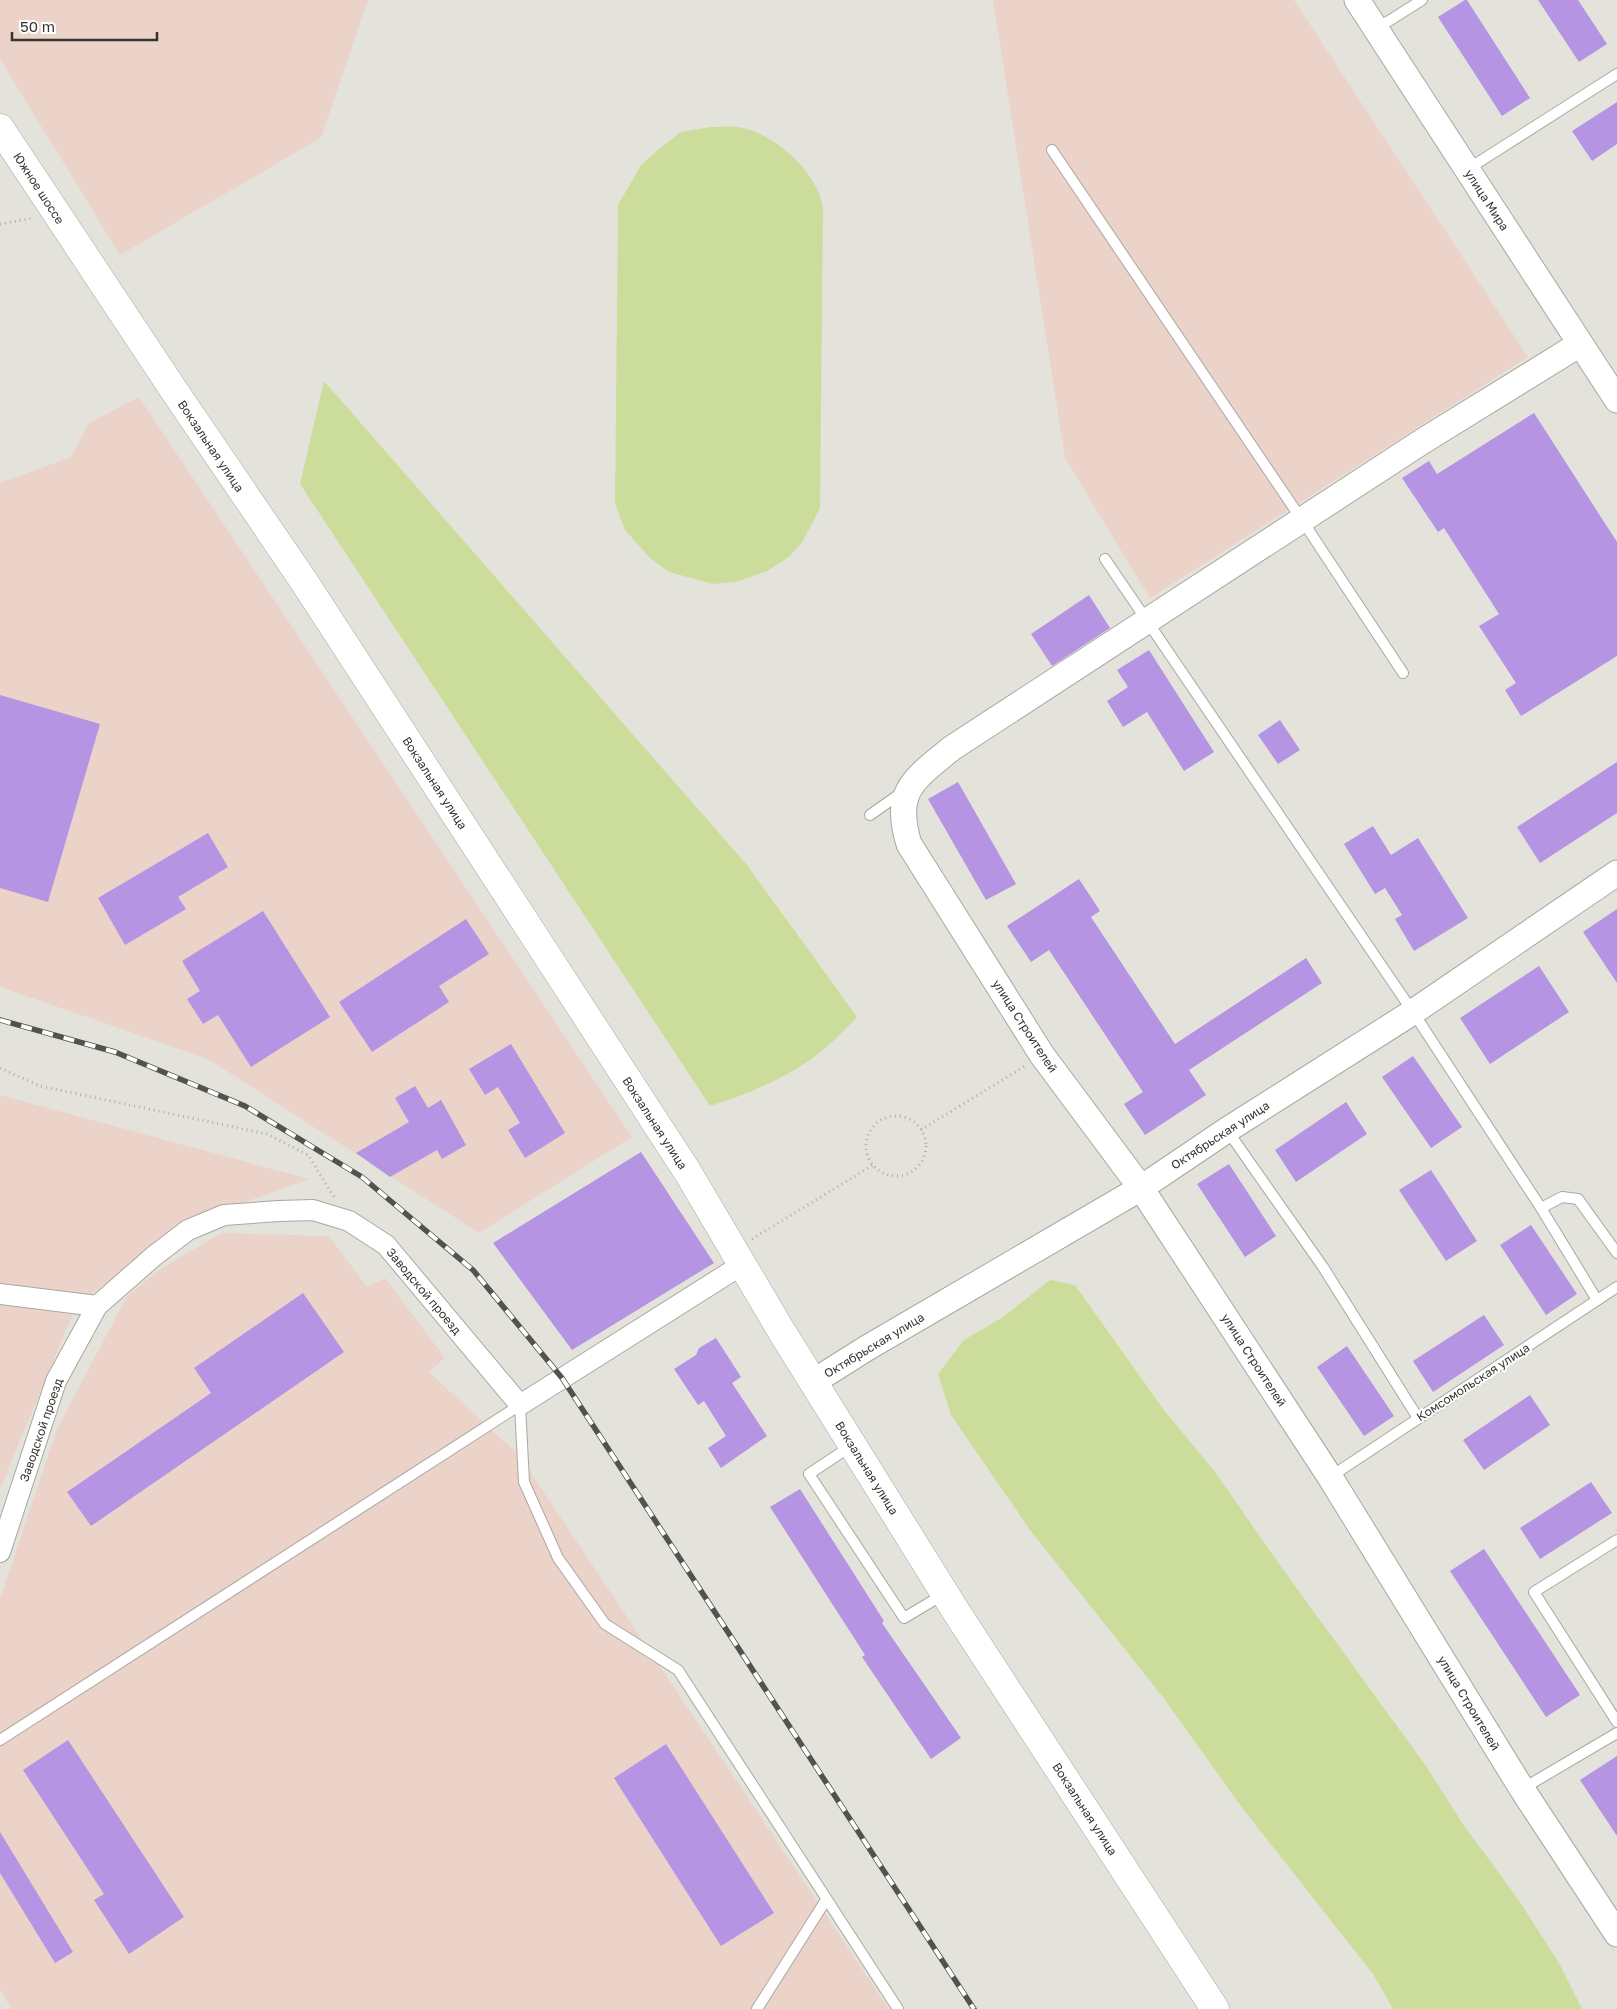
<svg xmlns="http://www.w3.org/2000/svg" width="1617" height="2009" font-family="'Golos Text',sans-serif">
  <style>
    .industrial { fill: #ebd3ca }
    .green { fill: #ccdd9b }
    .building { fill: #b594e3 }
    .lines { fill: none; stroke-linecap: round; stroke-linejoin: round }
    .service-casing { stroke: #a9a7a0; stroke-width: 12 }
    .minor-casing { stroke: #a9a7a0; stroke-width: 22 }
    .tertiary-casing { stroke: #a9a7a0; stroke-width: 27 }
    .secondary-casing { stroke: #a9a7a0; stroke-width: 29 }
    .path { stroke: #afaea8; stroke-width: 3; stroke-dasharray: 1 4; stroke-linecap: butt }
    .service { stroke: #fff; stroke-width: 10 }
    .minor { stroke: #fff; stroke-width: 20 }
    .tertiary { stroke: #fff; stroke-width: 25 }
    .secondary { stroke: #fff; stroke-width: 28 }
    .rail-casing { stroke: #53524e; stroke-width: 5.5 }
    .rail { stroke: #fff; stroke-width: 4; stroke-dasharray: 11; stroke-linecap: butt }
    .labels { text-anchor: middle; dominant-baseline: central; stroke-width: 4; stroke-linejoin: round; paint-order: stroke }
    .street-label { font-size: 12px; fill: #353431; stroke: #fff }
  </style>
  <rect width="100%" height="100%" fill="#e4e3db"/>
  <!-- industrial -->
  <g class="industrial">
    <path d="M0 0H368L321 138 120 255 0 59Z"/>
    <path d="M993 0H1294L1528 357 1150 598 1065 458Z"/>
    <path d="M139 397 632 1137 479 1233 208 1059 0 987V483L71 457 89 423Z"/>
    <path d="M0 1095 309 1179 191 1222 77 1304 0 1489Z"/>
    <path d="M221 1233 329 1236 367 1287 385 1278 445 1358 429 1372 519 1455 889 2009H11L0 1989V1599L57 1429 127 1296 159 1270Z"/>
  </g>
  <!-- green -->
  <g class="green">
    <path d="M711 127C719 127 729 126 738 127 770 132 805 162 818 191 821 197 822 204 823 210L820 508 803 541 789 557 767 571 736 582 713 584 669 572 650 558 625 530 615 504 618 205 641 165 659 149 681 132Z"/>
    <path d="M324 381 747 865 857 1017C846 1028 835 1040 824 1049 791 1077 750 1093 710 1106L300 484Z"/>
    <path d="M1050 1280 1075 1285 1164 1410 1215 1472 1277 1561 1426 1766 1463 1824 1518 1899 1559 1963 1582 2009H1393L1373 1974 1243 1809 1162 1696 1030 1530 951 1415 938 1374 964 1340 1003 1317Z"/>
  </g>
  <!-- building -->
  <g class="building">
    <path d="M1465 0H1467L1530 98 1502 116 1438 17Z"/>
    <path d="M1538 0H1578L1607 44 1579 62Z"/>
    <path d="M1617 102V144L1592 161 1572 131Z"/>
    <path d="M1534 413 1617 542V656L1521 716 1505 690 1516 683 1479 626 1499 614 1444 528 1438 532 1402 478 1429 461 1437 474Z"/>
    <path d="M1089 595 1110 628 1052 666 1031 634Z"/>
    <path d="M1149 650 1214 752 1184 771 1147 712 1123 727 1107 701 1128 687 1117 670Z"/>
    <path d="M0 695 100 724 48 902 0 888Z"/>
    <path d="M1280 720 1300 750 1278 764 1258 735Z"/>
    <path d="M1617 762V813L1540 863 1517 827Z"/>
    <path d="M958 782 1016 884 986 900 928 799Z"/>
    <path d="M1373 826 1391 855 1418 838 1468 918 1414 951 1395 919 1402 915 1385 888 1375 894 1344 844Z"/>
    <path d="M208 833 228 867 178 897 186 909 125 945 98 898Z"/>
    <path d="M1079 879 1100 911 1091 917 1175 1044 1306 958 1322 983 1189 1070 1206 1095 1145 1135 1124 1104 1143 1092 1049 950 1031 962 1007 926Z"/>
    <path d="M1617 909V983L1583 932Z"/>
    <path d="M263 911 330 1017 251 1067 218 1015 203 1024 187 999 200 991 182 961Z"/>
    <path d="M466 919 489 954 439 986 449 1002 372 1052 339 1002Z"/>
    <path d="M1539 966 1569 1012 1490 1064 1460 1018Z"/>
    <path d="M511 1044 565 1133 525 1158 508 1130 520 1123 498 1087 485 1095 469 1069Z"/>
    <path d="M1413 1056 1462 1127 1431 1148 1382 1077Z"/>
    <path d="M415 1086 428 1108 441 1100 466 1145 442 1159 437 1150 390 1177 356 1153 409 1122 395 1098Z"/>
    <path d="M1346 1102 1367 1134 1296 1182 1275 1150Z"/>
    <path d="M641 1152 714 1263 572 1350 493 1243Z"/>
    <path d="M1229 1164 1276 1236 1245 1257 1197 1184Z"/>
    <path d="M1431 1170 1477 1241 1446 1261 1399 1190Z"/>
    <path d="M1531 1225 1577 1294 1546 1315 1500 1245Z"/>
    <path d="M303 1293 344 1352 91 1526 67 1492 211 1393 194 1368Z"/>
    <path d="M1484 1315 1504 1345 1433 1392 1413 1361Z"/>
    <path d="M716 1338 741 1377 732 1383 767 1436 721 1468 708 1448 726 1436 704 1401 698 1405 674 1369 696 1355 699 1348Z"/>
    <path d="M1347 1346 1394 1416 1364 1436 1317 1367Z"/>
    <path d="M1530 1395 1550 1425 1484 1470 1463 1440Z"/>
    <path d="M1591 1482 1612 1513 1540 1559 1520 1528Z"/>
    <path d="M800 1489 884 1621 882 1623 961 1738 931 1759 862 1657 865 1655 770 1507Z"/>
    <path d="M1484 1549 1580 1695 1546 1717 1450 1571Z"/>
    <path d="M68 1740 184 1917 129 1954 94 1900 104 1894 23 1770Z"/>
    <path d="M666 1744 774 1913 721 1946 614 1778Z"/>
    <path d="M1617 1756V1836L1580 1780Z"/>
    <path d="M0 1832 73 1952 55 1963 0 1873Z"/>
  </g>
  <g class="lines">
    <defs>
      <g id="service">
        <path d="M1376 29 1422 0"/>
        <path d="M1052 150 1302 520 1403 673"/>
        <path d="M1468 169 1617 74"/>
        <path d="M1105 559 1413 1012 1541 1208 1597 1300"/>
        <path d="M870 815 904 791"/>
        <path d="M1227 1130 1323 1267 1418 1418"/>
        <path d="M1541 1208 1562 1197 1578 1199 1617 1253"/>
        <path d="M520 1405 524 1482 558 1558 605 1624 678 1670 898 2009"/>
        <path d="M851 1446 809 1474 904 1618 944 1594"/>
        <path d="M1330 1477 1617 1287"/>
        <path d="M1617 1540 1534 1592 1617 1722"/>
        <path d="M0 1740 520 1405"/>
        <path d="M1522 1789 1617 1733"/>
        <path d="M757 2009 826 1900"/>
      </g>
      <g id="minor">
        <path d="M0 1294 97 1306"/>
        <path d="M0 1552 56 1381 97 1306 154 1256 188 1230 224 1215 279 1211 313 1210 349 1221 386 1245 520 1405 743 1264"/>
      </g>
      <g id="tertiary">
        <path d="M1357 0 1617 400"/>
        <path d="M1580 344 1423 441 952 748C913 780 893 791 909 844L1042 1055 1141 1188 1330 1477 1522 1789 1617 1934"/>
        <path d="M813 1382 867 1348 1141 1188 1227 1130 1413 1012 1617 873"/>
      </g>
      <path id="secondary" d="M0 128 175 392 303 580 687 1171 782 1332 957 1613 1215 2009"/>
    </defs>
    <!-- service casing -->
    <use href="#service" class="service-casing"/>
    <!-- minor casing -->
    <use href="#minor" class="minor-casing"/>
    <!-- tertiary casing -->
    <use href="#tertiary" class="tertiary-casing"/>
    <!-- secondary casing -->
    <use href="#secondary" class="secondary-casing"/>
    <!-- path -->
    <g class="path">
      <path d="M0 224 34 218"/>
      <path d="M0 1068 40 1086 267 1134 308 1155 334 1197"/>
      <circle cx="896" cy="1146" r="30"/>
      <path d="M921 1130 1025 1066"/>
      <path d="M752 1239 873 1165"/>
    </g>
    <!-- service -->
    <use href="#service" class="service"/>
    <!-- minor -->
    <use href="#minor" class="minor"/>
    <!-- tertiary -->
    <use href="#tertiary" class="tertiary"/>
    <!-- secondary -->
    <use href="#secondary" class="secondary"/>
    <defs>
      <path id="rail" d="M0 1020 115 1052 245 1106 362 1177 473 1270 562 1378 974 2009"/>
    </defs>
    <!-- rail casing -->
    <use href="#rail" class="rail-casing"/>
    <!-- rail -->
    <use href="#rail" class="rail"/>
  </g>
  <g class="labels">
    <!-- street labels -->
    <g class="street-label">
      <text transform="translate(39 188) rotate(57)">Южное шоссе</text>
      <text transform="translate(1487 200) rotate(57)">улица Мира</text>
      <text transform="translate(211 446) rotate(56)">Вокзальная улица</text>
      <text transform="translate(435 783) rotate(57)">Вокзальная улица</text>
      <text transform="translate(1025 1026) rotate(57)">улица Строителей</text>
      <text transform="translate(655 1123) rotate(57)">Вокзальная улица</text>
      <text transform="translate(1220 1135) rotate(-33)">Октябрьская улица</text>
      <text transform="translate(424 1291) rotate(50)">Заводской проезд</text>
      <text transform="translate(874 1345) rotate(-31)">Октябрьская улица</text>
      <text transform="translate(1254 1360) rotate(57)">улица Строителей</text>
      <text transform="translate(1473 1382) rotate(-33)">Комсомольская улица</text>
      <text transform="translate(41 1430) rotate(-71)">Заводской проезд</text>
      <text transform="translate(867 1468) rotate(58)">Вокзальная улица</text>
      <text transform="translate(1469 1703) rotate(59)">улица Строителей</text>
      <text transform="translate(1085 1809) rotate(57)">Вокзальная улица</text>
    </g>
  </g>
  <!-- scale -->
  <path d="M12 32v8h145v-8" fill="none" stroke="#353431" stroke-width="2.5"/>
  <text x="20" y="32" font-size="15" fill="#353431" stroke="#ffffff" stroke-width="4" paint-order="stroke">50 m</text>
</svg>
